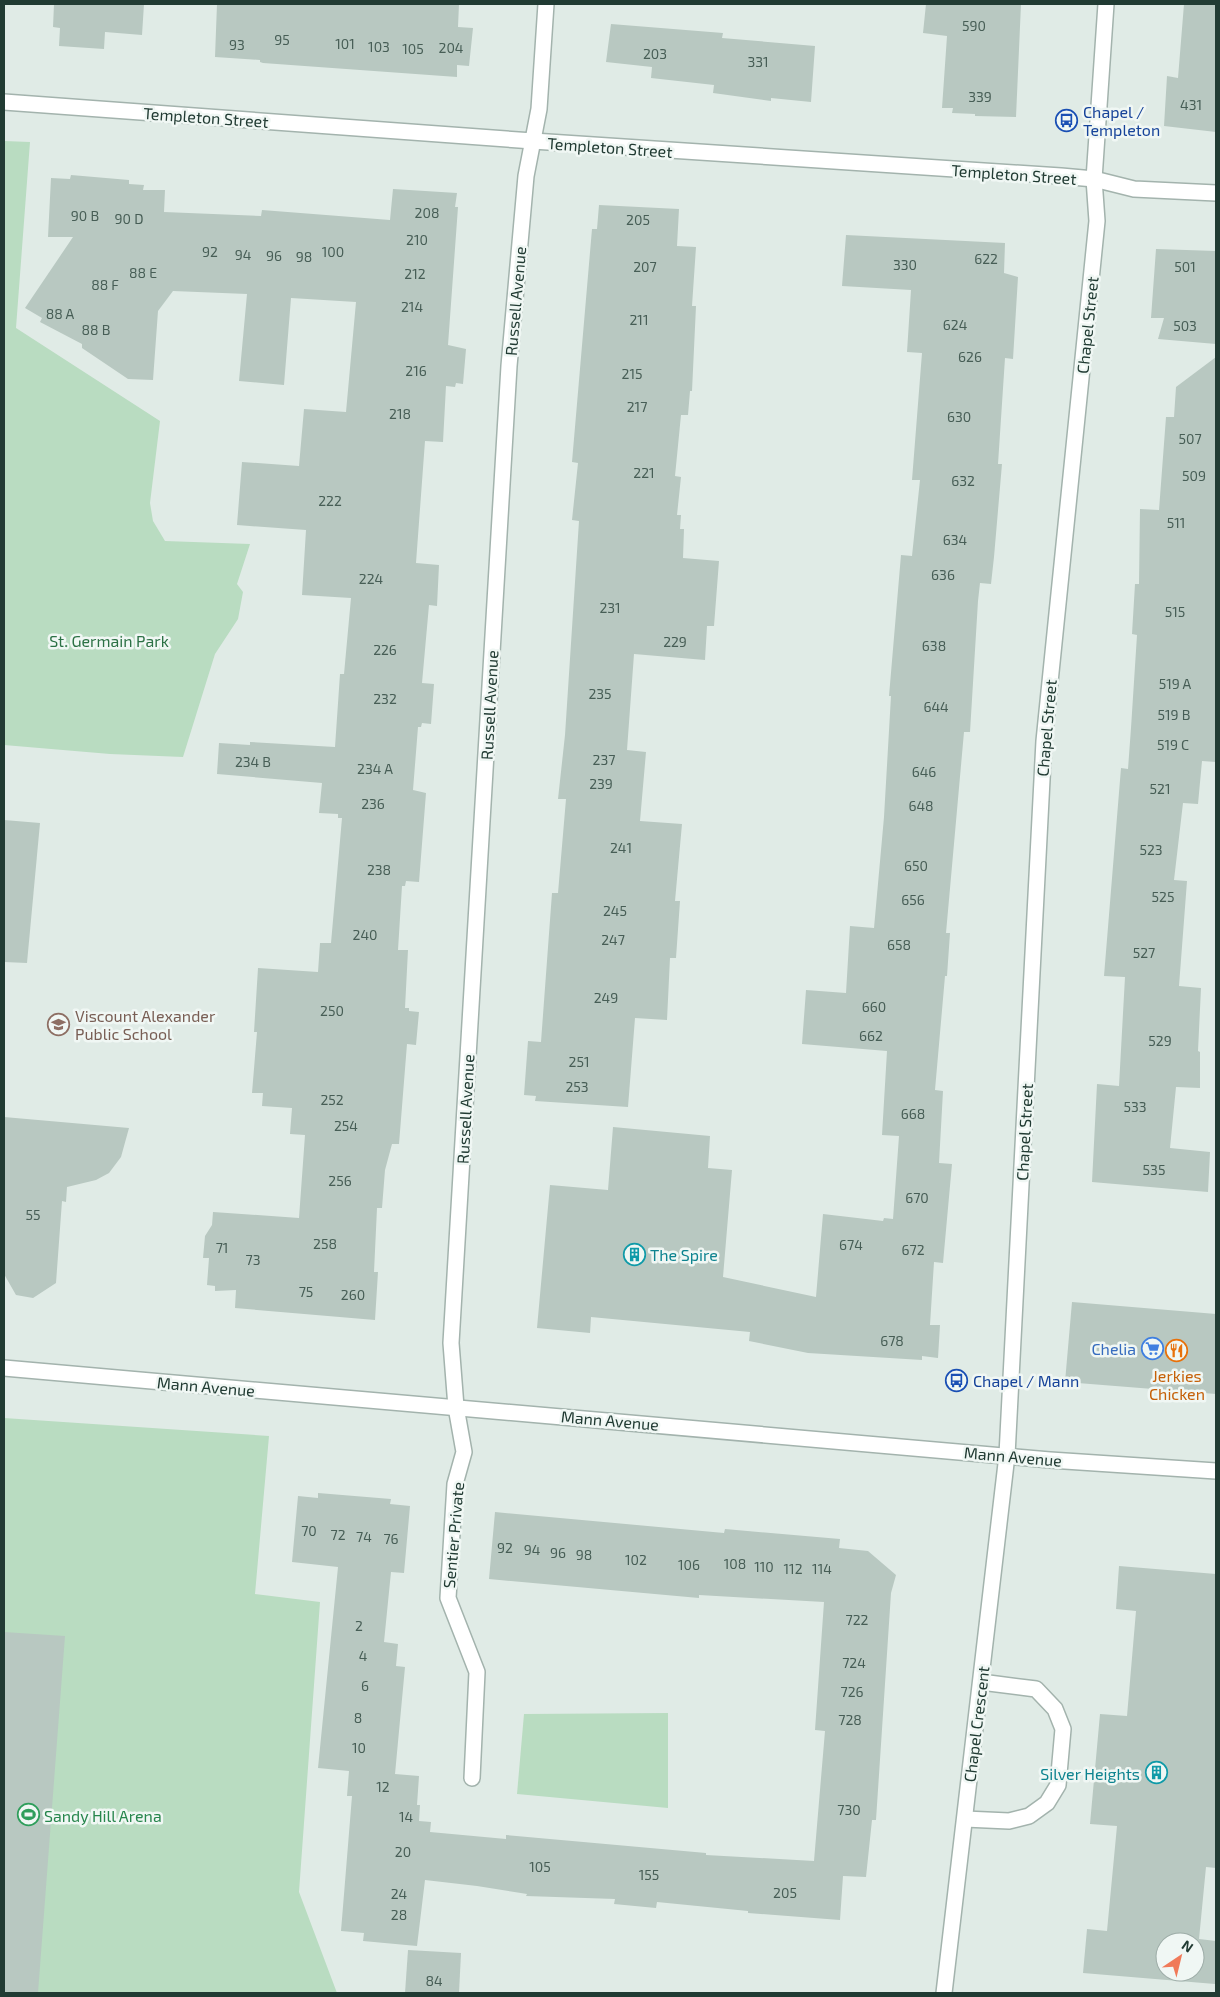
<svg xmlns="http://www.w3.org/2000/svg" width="1220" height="1997" font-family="'Exo 2',sans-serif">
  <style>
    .green { fill: #b9dcc1 }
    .building { fill: #b8c8c1; fill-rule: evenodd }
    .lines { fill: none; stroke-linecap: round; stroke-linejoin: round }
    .service-casing { stroke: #a3b3ad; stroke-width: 18 }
    .minor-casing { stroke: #a3b3ad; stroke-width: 18 }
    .tertiary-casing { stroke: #a3b3ad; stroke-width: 18 }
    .service { stroke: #fff; stroke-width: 15 }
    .minor { stroke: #fff; stroke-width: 15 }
    .tertiary { stroke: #fff; stroke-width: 15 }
    .labels { text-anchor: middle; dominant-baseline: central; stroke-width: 5; stroke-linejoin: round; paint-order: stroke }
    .number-label { font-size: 14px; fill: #475e56 }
    .transit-label { font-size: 16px; fill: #164399; stroke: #f0f7f4; text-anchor: start }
    .street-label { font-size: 16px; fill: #213b33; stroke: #f0f7f4 }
    .park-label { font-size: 16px; fill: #2c7145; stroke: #f0f7f4 }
    .education-label { font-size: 16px; fill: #785e54; stroke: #f0f7f4; text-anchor: start }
    .culture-label { font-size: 16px; fill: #0d838f; stroke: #f0f7f4; text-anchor: start }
    .shop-label { font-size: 16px; fill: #366cbe; stroke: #f0f7f4; text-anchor: end }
    .food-label { font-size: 16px; fill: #c56008; stroke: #f0f7f4 }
    .leisure-label { font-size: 16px; fill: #27864d; stroke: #f0f7f4; text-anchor: start }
  </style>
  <rect width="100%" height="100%" fill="#e0ebe6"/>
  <!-- green -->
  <g class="green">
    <path d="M4 141 30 142 16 328 160 421 150 503 153 521 165 541 250 544 237 584 243 592 238 619 215 654 183 757 110 754 4 745Z"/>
    <path d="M4 1418 269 1436 255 1594 320 1602 299 1892 337 1993H4Z"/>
    <path d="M668 1713V1808L517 1794 524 1714Z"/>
  </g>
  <!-- building -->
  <g class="building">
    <path d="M54 4H144L142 35 105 32 104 49 59 46 60 28 53 27Z"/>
    <path d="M217 4H459L458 27 473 28 469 66 457 65V77L263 63 260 62V60L215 57Z"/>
    <path d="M926 4H1021L1016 117 975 116V114L952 113 953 108H942L947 36 923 33Z"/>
    <path d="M1184 4H1216V132L1164 126 1167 76 1178 78Z"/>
    <path d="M611 24 723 33 722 38 815 46 811 102 771 98V101L713 93 714 85 651 78 652 67 606 62Z"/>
    <path d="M71 175 129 180V184L144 185 143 190H165L164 212 261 216 262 210 390 220 393 189 457 193 455 207H458L448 345 466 349 463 384 456 383 455 387 446 386 443 442 425 441 416 563 439 565 437 606 429 605 422 683 434 684 431 724 422 723 421 727H418L413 790 426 793 419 882 406 881 405 886H402L398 950H408L405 1008H409V1011L419 1012 416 1045 407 1044 399 1144H392L385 1170 382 1208H377L374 1272H378L375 1320 235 1308 236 1290 215 1291V1286L207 1285 209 1258H203L205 1236 212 1225 213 1212 299 1218 305 1135 290 1134 292 1108 262 1106 263 1093H252L257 1032H254L258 968 318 972 320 943H331L342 818H338V814L319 813 322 783 217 774 219 743 250 745V742L335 747 340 674H344L351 598 302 595 306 530 237 525 242 462 299 466 304 409 346 412 356 302 291 298 284 385 239 381 247 294 173 291 158 311 153 380 128 379 82 348V344L40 322 42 318 25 308 73 237H48L51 178 70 179Z"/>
    <path d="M599 205 679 209 677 246 696 247 692 306H696L692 391H690L688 415H681L675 476 681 477 677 515H681L680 529H684L683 558 719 561 714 626H707L705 660 634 654 627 750 646 752 640 821 682 824 675 901H680L676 958H670L667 1020 635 1018 628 1107 535 1101 536 1096 524 1095 528 1041 541 1042 552 893H558L566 799H558L565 735 579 521 572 520 578 463 572 462 592 229H597Z"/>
    <path d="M846 235 1005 243 1004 273 1018 277 1013 359 1005 358 998 464H1002L994 557 991 584 980 583 978 601 970 732H964L946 933H950L947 976H945L935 1090 943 1091 939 1163 952 1164 943 1263 934 1262 930 1325H940L938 1358 922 1356V1360L808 1353 749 1341 750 1332 591 1317 590 1333 537 1328 550 1185 608 1190 613 1127 710 1136 708 1168 732 1170 723 1277 816 1297 823 1214 883 1221 884 1218 893 1219 899 1136 882 1135 887 1051 802 1044 806 990 846 993 850 926 874 928 884 817 891 696H889L901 555 912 556 920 480H912L922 353 907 352 911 290 842 286Z"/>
    <path d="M1156 249 1216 251V344L1158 339 1164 318H1151Z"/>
    <path d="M1216 357V762L1202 761 1198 804 1183 803 1174 880 1187 881 1179 986 1201 988 1198 1051 1200 1052V1088L1176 1087 1170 1148 1210 1152 1208 1192 1092 1182 1097 1084 1119 1086 1125 977 1104 976 1121 768 1128 769 1131 728 1137 635 1132 634 1135 584H1139L1140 509 1159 510 1166 417H1174L1176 387Z"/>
    <path d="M4 820 40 823 27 963 4 962Z"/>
    <path d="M4 1117 129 1128 121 1157 109 1173 96 1180 67 1187 66 1202 62 1201 56 1283 33 1298 16 1295 4 1274Z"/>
    <path d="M1072 1302 1216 1314V1394L1065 1382Z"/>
    <path d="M318 1493 391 1499 390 1504 410 1506 404 1573 391 1572 384 1642 398 1644 396 1666 405 1667 395 1774 419 1776 417 1805H420L419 1821 431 1822 430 1832 506 1839V1835L706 1853V1855L814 1861 825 1731 815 1730 824 1602 699 1595V1598L489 1579 495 1512 724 1533 725 1529 840 1539 839 1548 868 1551 896 1575 891 1593 876 1820H872L866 1877 843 1876 840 1920 748 1913V1911L657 1902 656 1908 614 1904 615 1899 526 1896 527 1894 477 1886 425 1880 417 1946 363 1941 364 1933 341 1931 352 1796H347L349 1771 318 1768 338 1567 292 1562 298 1496 318 1498Z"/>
    <path d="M1119 1566 1216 1574V1868L1206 1867 1199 1939 1216 1941 1215 1984 1083 1973 1087 1929 1107 1931 1117 1826 1090 1824 1100 1714 1127 1716 1136 1611 1116 1609ZM1165 1942H1195V1972H1165Z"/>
    <path d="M4 1632 65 1636 38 1993H4Z"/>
    <path d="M408 1950 461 1953 459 1993H405Z"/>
  </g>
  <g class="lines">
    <defs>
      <path id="service" d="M965 1819 1009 1821 1029 1816 1047 1803 1058 1785 1063 1729 1055 1709 1036 1689 981 1682"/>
      <g id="minor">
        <path d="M4 102 533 141 1061 176 1094 179 1134 189 1216 193"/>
        <path d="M472 1778 477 1672 448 1598 455 1484 464 1452 456 1407 451 1343 509 366 526 176 539 109 546 4"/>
        <path d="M944 1993 1007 1455"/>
      </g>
      <g id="tertiary">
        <path d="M4 1368 1050 1460 1216 1471"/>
        <path d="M1007 1455 1044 741 1097 221 1094 179 1106 4"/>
      </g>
    </defs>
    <!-- service casing -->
    <use href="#service" class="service-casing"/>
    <!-- minor casing -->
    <use href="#minor" class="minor-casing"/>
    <!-- tertiary casing -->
    <use href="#tertiary" class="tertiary-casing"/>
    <!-- service -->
    <use href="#service" class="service"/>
    <!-- minor -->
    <use href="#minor" class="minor"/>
    <!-- tertiary -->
    <use href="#tertiary" class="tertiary"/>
  </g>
  <!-- icons -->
  <defs>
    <symbol id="bus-ring" viewBox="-11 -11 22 22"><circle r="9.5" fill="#f0f7f4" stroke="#1a4fb4" stroke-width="1.5"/><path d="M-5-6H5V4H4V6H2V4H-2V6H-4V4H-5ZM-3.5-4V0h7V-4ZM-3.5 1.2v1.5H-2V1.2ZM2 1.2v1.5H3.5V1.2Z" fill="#1a4fb4"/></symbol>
    <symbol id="school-ring" viewBox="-11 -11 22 22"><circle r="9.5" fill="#f0f7f4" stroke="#8d6e63" stroke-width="1.5"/><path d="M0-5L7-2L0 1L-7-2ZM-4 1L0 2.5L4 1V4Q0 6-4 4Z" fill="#8d6e63"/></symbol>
    <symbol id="building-ring" viewBox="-11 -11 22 22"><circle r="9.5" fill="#f0f7f4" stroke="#0f9aa8" stroke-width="1.5"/><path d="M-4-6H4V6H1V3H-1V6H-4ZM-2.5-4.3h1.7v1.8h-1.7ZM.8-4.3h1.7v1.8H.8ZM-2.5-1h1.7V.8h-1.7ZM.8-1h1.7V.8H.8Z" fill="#0f9aa8"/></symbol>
    <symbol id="supermarket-ring" viewBox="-11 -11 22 22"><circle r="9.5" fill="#f0f7f4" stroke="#3f7fe0" stroke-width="1.5"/><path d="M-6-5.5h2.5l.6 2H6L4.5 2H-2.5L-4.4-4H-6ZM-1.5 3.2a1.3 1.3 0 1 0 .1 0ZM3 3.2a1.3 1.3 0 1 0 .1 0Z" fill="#3f7fe0"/></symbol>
    <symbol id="restaurant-ring" viewBox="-11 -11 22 22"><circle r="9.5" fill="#f0f7f4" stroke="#e8710a" stroke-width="1.5"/><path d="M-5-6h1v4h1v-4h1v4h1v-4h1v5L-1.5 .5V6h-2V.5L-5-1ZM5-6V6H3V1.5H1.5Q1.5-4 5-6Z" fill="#e8710a"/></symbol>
    <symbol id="stadium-ring" viewBox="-11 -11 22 22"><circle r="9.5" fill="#f0f7f4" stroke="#2e9e5b" stroke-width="1.5"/><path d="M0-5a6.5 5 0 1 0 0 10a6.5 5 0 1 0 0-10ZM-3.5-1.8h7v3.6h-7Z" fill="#2e9e5b"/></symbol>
  </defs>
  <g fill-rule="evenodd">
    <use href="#bus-ring" x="1054" y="108" width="25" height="25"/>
    <use href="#school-ring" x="46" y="1012" width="25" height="25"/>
    <use href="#building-ring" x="622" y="1242" width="25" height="25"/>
    <use href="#supermarket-ring" x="1140" y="1336" width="25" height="25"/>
    <use href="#restaurant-ring" x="1164" y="1338" width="25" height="25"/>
    <use href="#bus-ring" x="944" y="1368" width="25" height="25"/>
    <use href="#building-ring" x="1144" y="1760" width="25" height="25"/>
    <use href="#stadium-ring" x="16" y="1802" width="25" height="25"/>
  </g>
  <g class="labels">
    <!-- number labels -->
    <g class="number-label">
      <text x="974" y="25">590</text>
      <text x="282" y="39">95</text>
      <text x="345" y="43">101</text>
      <text x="237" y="44">93</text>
      <text x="379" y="46">103</text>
      <text x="451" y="47">204</text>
      <text x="413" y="48">105</text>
      <text x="655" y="53">203</text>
      <text x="758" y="61">331</text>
      <text x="980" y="96">339</text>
      <text x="1191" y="104">431</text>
      <text x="427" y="212">208</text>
      <text x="85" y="215">90 B</text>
      <text x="129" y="218">90 D</text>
      <text x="638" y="219">205</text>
      <text x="417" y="239">210</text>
      <text x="210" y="251">92</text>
      <text x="333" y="251">100</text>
      <text x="243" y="254">94</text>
      <text x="274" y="255">96</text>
      <text x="304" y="256">98</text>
      <text x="986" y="258">622</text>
      <text x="905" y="264">330</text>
      <text x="645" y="266">207</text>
      <text x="1185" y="266">501</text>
      <text x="143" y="272">88 E</text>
      <text x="415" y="273">212</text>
      <text x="105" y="284">88 F</text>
      <text x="412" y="306">214</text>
      <text x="60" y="313">88 A</text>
      <text x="639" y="319">211</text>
      <text x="955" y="324">624</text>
      <text x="1185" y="325">503</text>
      <text x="96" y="329">88 B</text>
      <text x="970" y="356">626</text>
      <text x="416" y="370">216</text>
      <text x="632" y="373">215</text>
      <text x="637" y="406">217</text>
      <text x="400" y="413">218</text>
      <text x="959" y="416">630</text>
      <text x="1190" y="438">507</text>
      <text x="644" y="472">221</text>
      <text x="1194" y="475">509</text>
      <text x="963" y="480">632</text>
      <text x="330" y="500">222</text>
      <text x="1176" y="522">511</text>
      <text x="955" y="539">634</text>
      <text x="943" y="574">636</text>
      <text x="371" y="578">224</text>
      <text x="610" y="607">231</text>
      <text x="1175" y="611">515</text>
      <text x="675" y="641">229</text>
      <text x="934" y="645">638</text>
      <text x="385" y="649">226</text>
      <text x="1175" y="683">519 A</text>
      <text x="600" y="693">235</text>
      <text x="385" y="698">232</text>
      <text x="936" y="706">644</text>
      <text x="1174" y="714">519 B</text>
      <text x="1173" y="744">519 C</text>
      <text x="604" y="759">237</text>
      <text x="253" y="761">234 B</text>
      <text x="375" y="768">234 A</text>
      <text x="924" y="771">646</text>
      <text x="601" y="783">239</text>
      <text x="1160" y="788">521</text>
      <text x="373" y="803">236</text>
      <text x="921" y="805">648</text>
      <text x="621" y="847">241</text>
      <text x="1151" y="849">523</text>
      <text x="916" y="865">650</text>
      <text x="379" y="869">238</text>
      <text x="1163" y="896">525</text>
      <text x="913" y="899">656</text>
      <text x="615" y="910">245</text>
      <text x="365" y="934">240</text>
      <text x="613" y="939">247</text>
      <text x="899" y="944">658</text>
      <text x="1144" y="952">527</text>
      <text x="606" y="997">249</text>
      <text x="874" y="1006">660</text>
      <text x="332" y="1010">250</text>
      <text x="871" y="1035">662</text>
      <text x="1160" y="1040">529</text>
      <text x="579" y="1061">251</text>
      <text x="577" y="1086">253</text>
      <text x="332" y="1099">252</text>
      <text x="1135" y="1106">533</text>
      <text x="913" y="1113">668</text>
      <text x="346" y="1125">254</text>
      <text x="1154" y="1169">535</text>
      <text x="340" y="1180">256</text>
      <text x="917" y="1197">670</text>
      <text x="33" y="1214">55</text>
      <text x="325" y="1243">258</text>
      <text x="851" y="1244">674</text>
      <text x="222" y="1247">71</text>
      <text x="913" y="1249">672</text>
      <text x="253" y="1259">73</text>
      <text x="306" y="1291">75</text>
      <text x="353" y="1294">260</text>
      <text x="892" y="1340">678</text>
      <text x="309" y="1530">70</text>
      <text x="338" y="1534">72</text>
      <text x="364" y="1536">74</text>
      <text x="391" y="1538">76</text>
      <text x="505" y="1547">92</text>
      <text x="532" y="1549">94</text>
      <text x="558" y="1552">96</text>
      <text x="584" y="1554">98</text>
      <text x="636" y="1559">102</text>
      <text x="735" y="1563">108</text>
      <text x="689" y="1564">106</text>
      <text x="764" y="1566">110</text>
      <text x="793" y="1568">112</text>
      <text x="822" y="1568">114</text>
      <text x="857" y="1619">722</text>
      <text x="359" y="1625">2</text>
      <text x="363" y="1655">4</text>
      <text x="854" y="1662">724</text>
      <text x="365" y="1685">6</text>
      <text x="852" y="1691">726</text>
      <text x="358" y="1717">8</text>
      <text x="850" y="1719">728</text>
      <text x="359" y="1747">10</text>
      <text x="383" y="1786">12</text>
      <text x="849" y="1809">730</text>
      <text x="406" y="1816">14</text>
      <text x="403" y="1851">20</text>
      <text x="540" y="1866">105</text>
      <text x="649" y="1874">155</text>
      <text x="785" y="1892">205</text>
      <text x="399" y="1893">24</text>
      <text x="399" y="1914">28</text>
      <text x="434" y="1980">84</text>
    </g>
    <!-- transit labels -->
    <g class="transit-label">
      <text x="1083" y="111">Chapel /<tspan x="1083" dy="18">Templeton</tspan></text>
      <text x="973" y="1380">Chapel / Mann</text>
    </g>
    <!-- street labels -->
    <g class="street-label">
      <text transform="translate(206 117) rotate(4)">Templeton Street</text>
      <text transform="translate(610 147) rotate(4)">Templeton Street</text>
      <text transform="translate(1014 174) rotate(4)">Templeton Street</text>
      <text transform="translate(515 301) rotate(-85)">Russell Avenue</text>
      <text transform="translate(1087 325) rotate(-84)">Chapel Street</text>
      <text transform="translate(489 705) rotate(-87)">Russell Avenue</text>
      <text transform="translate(1046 728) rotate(-85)">Chapel Street</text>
      <text transform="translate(465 1109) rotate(-87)">Russell Avenue</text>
      <text transform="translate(1024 1132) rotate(-87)">Chapel Street</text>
      <text transform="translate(206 1386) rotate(5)">Mann Avenue</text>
      <text transform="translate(610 1420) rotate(5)">Mann Avenue</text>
      <text transform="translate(1013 1456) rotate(5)">Mann Avenue</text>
      <text transform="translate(453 1535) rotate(-85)">Sentier Private</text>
      <text transform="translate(976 1724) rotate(-83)">Chapel Crescent</text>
    </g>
    <!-- park labels -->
    <g class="park-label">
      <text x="109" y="640">St. Germain Park</text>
    </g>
    <!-- education labels -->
    <g class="education-label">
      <text x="75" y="1015">Viscount Alexander<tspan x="75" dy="18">Public School</tspan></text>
    </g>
    <!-- culture labels -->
    <g class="culture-label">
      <text x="650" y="1254">The Spire</text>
      <text x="1140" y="1773" text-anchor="end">Silver Heights</text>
    </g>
    <!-- shop labels -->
    <g class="shop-label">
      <text x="1136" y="1348">Chelia</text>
    </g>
    <!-- food labels -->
    <g class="food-label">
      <text x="1177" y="1375">Jerkies<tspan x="1177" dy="18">Chicken</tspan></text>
    </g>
    <!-- leisure labels -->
    <g class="leisure-label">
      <text x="44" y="1815">Sandy Hill Arena</text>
    </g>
  </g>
  <!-- border -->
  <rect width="1220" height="1997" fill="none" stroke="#213b33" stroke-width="10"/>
  <!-- north arrow -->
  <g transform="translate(1180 1957) rotate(35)"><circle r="24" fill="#f0f7f4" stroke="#9daca7"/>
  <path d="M0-4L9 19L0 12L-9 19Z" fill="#f07a59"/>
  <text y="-8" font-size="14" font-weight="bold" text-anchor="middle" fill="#213b33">N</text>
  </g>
</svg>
